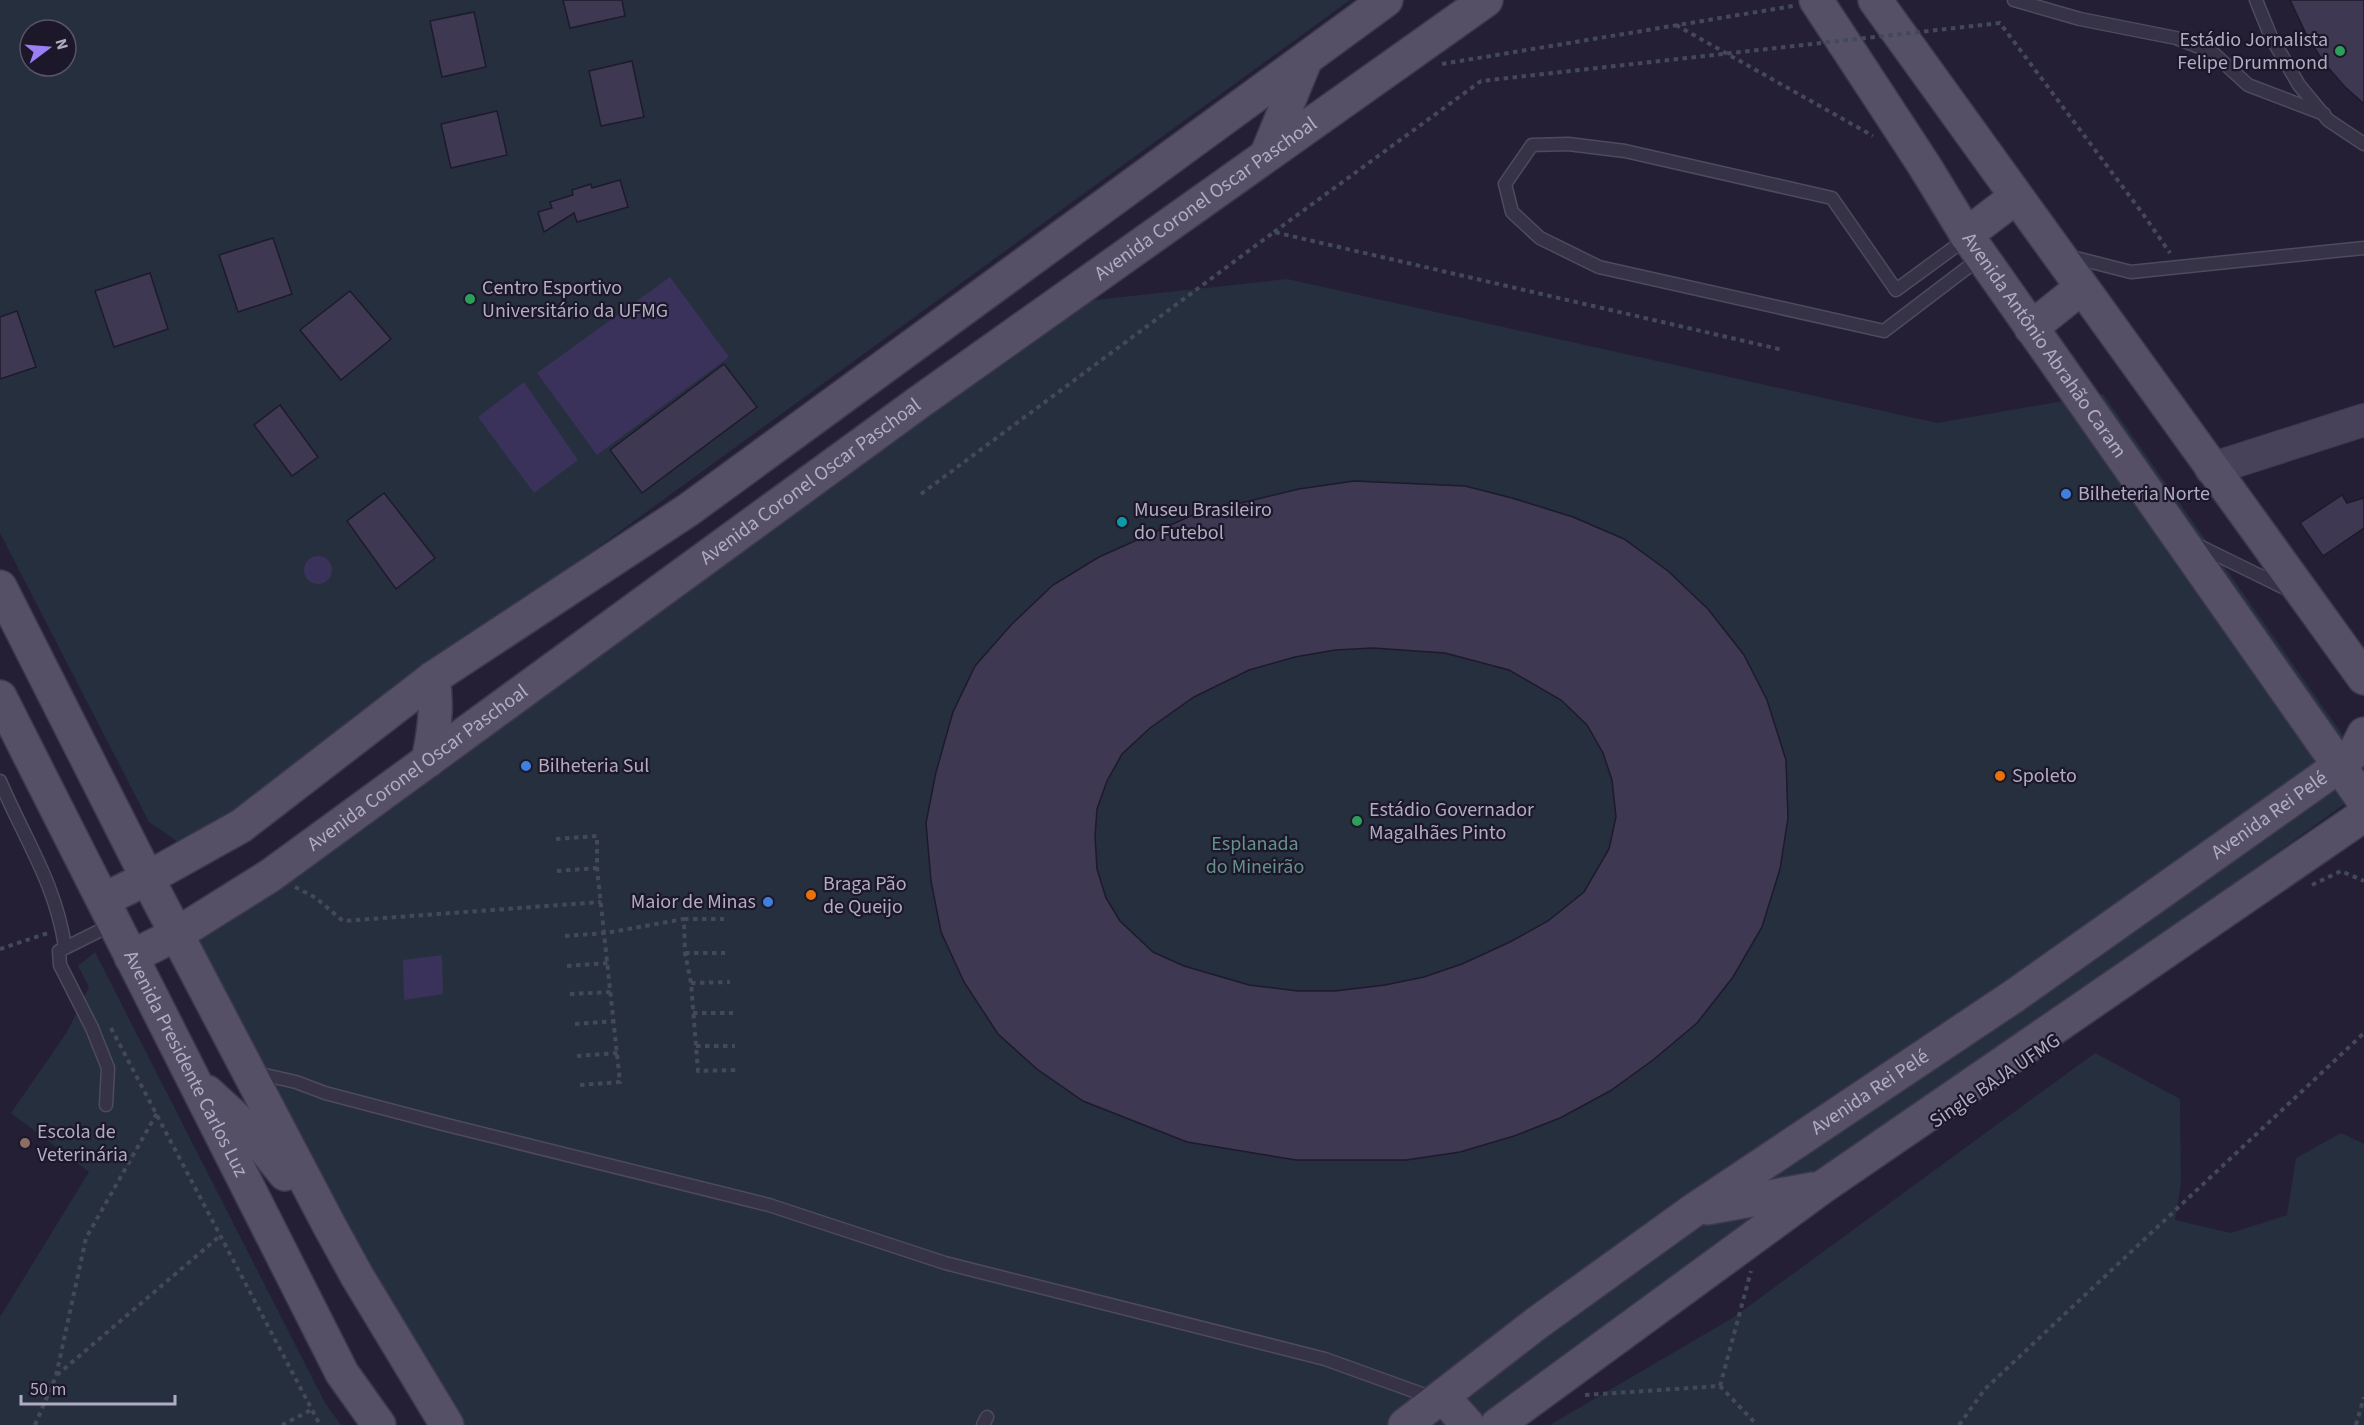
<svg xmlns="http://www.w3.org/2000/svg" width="2364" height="1425" font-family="'Source Sans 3',sans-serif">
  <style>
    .green { fill: #262f3d; fill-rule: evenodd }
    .water { fill: #3a325a }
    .building { fill: #3e3853; stroke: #1e1a2c; stroke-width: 1.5; fill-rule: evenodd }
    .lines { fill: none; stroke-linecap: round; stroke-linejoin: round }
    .lane-casing { stroke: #4f4a5e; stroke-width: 15 }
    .secondary-casing { stroke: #3d394c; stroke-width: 34 }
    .primary-casing { stroke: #3d394c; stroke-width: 36 }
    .path { stroke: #444958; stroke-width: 4; stroke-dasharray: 4.5 4.5; stroke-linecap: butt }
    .lane { stroke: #373346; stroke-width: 12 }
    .secondary { stroke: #474159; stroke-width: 32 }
    .primary { stroke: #555066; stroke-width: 33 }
    .path-bridge { stroke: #444958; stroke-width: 4; stroke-dasharray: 4.5 4.5; stroke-linecap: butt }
    .leisure-dot { fill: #2e9e5b; stroke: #1c182a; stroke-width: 2 }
    .shop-dot { fill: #3f7fe0; stroke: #1c182a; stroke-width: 2 }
    .culture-dot { fill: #0f9aa8; stroke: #1c182a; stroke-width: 2 }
    .food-dot { fill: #e8710a; stroke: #1c182a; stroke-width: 2 }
    .education-dot { fill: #8d6e63; stroke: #1c182a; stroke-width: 2 }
    .labels { text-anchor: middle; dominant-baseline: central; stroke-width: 4.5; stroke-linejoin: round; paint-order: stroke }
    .poi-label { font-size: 20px; fill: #b2acc3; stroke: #1c182a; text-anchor: start }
    .street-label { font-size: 20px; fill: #b2acc3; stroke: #1c182a }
    .park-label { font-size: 20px; fill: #65928c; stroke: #1c182a }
  </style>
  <rect width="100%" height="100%" fill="#241f35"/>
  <!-- green -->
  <g class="green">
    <path d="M0 0H1350L211 829 181 844 149 822 0 533ZM30 30H66V66H30Z"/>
    <path d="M1287 279 1937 423 2103 394 2364 765V790L1478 1425H432L171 946 750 515 1021 308Z"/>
    <path d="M95 952 325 1403 341 1425H0V1317L89 1172 11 1113 67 1032 89 987 78 966Z"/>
    <path d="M2095 1053 2180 1099 2181 1184 2175 1220 2231 1233 2287 1215 2296 1158 2341 1133 2364 1144V1425H1550L1734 1317Z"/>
  </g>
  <!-- water -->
  <g class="water">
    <path d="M670 277 729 357 597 455 537 373Z"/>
    <path d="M524 382 578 460 534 493 478 417Z"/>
    <circle cx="318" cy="570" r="14"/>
    <path d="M442 955 443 994 404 1000 403 960Z"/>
  </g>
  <!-- building -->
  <g class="building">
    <path d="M563 0H622L625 16 570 28Z"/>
    <path d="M2290 0H2364V104L2345 87 2325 64 2308 38Z"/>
    <path d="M474 12 486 67 442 77 430 21Z"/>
    <path d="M632 61 644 117 601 126 589 71Z"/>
    <path d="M497 111 507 155 451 168 441 124Z"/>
    <path d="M620 180 628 207 577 222 574 213 544 232 538 212 552 208 550 202 573 195 572 190 591 184 592 188Z"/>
    <path d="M273 238 292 294 238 312 219 255Z"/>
    <path d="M150 273 168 329 114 347 95 291Z"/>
    <path d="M350 291 391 339 341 380 300 330Z"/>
    <path d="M17 311 36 367 0 379V317Z"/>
    <path d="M724 364 757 407 642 493 610 450Z"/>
    <path d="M280 405 318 457 292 476 254 425Z"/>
    <path d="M1354 481 1465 486 1512 498 1573 517 1624 539 1668 571 1708 609 1744 655 1767 700 1786 760 1788 818 1780 869 1762 927 1733 977 1697 1023 1653 1060 1610 1091 1560 1118 1514 1136 1460 1152 1406 1160H1296L1187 1142 1083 1101 1037 1069 998 1034 964 982 941 932 931 881 926 823 936 772 953 712 975 666 1011 625 1053 585 1099 557 1195 514 1299 489ZM1373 648 1445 653 1509 670 1561 700 1587 725 1603 753 1612 780 1616 817 1609 849 1584 892 1548 921 1510 942 1462 964 1424 977 1385 985 1335 991H1298L1249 985 1184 966 1153 952 1120 921 1106 898 1097 869 1095 836 1097 809 1107 781 1122 754 1150 728 1194 697 1249 670 1295 657 1335 650Z"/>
    <path d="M384 493 435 558 396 589 347 521Z"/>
    <path d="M2342 495 2347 503 2364 498V528L2323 556 2300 523Z"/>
  </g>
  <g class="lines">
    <defs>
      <g id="lane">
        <path d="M2014 0 2080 19 2176 38 2212 52 2248 85 2324 114"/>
        <path d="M2256 0 2271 37 2299 85 2328 120 2364 144"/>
        <path d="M1967 238 1896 290 1832 198 1625 151 1568 144 1532 145 1505 184 1512 212 1540 238 1599 267 1884 331 1980 258"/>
        <path d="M2068 256 2131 272 2364 248"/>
        <path d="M2193 543 2291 591"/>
        <path d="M0 781C24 838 56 884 65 947"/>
        <path d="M256 1073 296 1082 325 1093 443 1124 769 1205 945 1263 1325 1359 1422 1394 1433 1395"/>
        <path d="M106 1105 108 1068 92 1028 60 965 59 951 113 924"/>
        <path d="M983 1425 987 1417"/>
      </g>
      <path id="secondary" d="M2211 469 2364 420"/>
      <g id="primary">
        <path id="s1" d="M1816 0 1924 165 1968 237 2364 801"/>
        <path d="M1875 0 2364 678"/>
        <path d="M1267 154 1305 61"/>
        <path d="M1966 235 2016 197"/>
        <path d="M2031 328 2081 288"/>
        <path d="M0 587 156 895 329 1225 357 1276 447 1425"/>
        <path id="s2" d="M0 697 342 1373 379 1425"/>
        <path d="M428 761C434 733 438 706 433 678"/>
        <path d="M103 900 148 878 241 826 433 678 688 510 1386 0"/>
        <path id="s3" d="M131 957 177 934 271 875 918 403 1486 0"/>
        <path d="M207 1092 253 1134 285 1174"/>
        <path d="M1707 1208 1813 1189"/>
        <path d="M1443 1397 1468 1425"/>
        <path id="s4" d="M1405 1425 1537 1323 1694 1210 2014 996 2339 766 2356 750 2364 734"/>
        <path d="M1497 1425 1821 1188 2364 815"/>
      </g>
    </defs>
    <!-- lane casing -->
    <use href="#lane" class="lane-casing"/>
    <!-- secondary casing -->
    <use href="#secondary" class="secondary-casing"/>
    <!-- primary casing -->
    <use href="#primary" class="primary-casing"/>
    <!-- path -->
    <g class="path">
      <path d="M1676 25 1873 136"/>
      <path d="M1442 64 1793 6"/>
      <path d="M2143 214 2170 253"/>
      <path d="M921 494 1274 232 1783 350"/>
      <path d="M556 839 597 836V868L620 1082 580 1085"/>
      <path d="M557 871 597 868"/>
      <path d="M2312 885 2341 871 2364 881"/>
      <path d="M295 887 316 898 343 921 601 902"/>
      <path d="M684 919H724"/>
      <path d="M565 936 606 933 684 919 685 953 691 983 698 1071 737 1070"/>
      <path d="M0 949 48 933"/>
      <path d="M685 953H725"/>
      <path d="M567 966 608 963"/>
      <path d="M691 983 730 982"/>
      <path d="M570 994 611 992"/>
      <path d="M693 1013H733"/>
      <path d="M575 1024 615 1021"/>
      <path d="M111 1028 320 1425"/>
      <path d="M696 1046H735"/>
      <path d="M577 1056 618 1053"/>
      <path d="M57 1375 221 1235"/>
      <path d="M1720 1386 1751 1271"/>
      <path d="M1585 1395 1720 1386 1757 1425"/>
      <path d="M35 1425 56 1376 86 1238 157 1113"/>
      <path d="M282 1425 313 1409"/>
      <path d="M1959 1425 1985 1389 2364 1033"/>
      <path d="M2356 1425 2364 1397"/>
    </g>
    <!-- lane -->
    <use href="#lane" class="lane"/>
    <!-- secondary -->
    <use href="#secondary" class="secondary"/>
    <!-- primary -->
    <use href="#primary" class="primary"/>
    <!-- path-bridge -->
    <path class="path-bridge" d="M1274 232 1481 81 2000 23 2143 214"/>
  </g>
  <!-- markers -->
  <g class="leisure-dot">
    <circle cx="2340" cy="51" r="6"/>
    <circle cx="470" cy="299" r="6"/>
    <circle cx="1357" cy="821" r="6"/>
  </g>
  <g class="shop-dot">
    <circle cx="2066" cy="494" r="6"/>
    <circle cx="526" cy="766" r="6"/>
    <circle cx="768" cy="902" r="6"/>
  </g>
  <circle class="culture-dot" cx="1122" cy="522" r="6"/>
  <g class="food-dot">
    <circle cx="2000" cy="776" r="6"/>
    <circle cx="811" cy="895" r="6"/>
  </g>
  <circle class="education-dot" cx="25" cy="1143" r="6"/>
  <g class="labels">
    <!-- poi labels -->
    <g class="poi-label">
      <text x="2328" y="40" text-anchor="end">Estádio Jornalista<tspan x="2328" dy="23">Felipe Drummond</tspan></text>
      <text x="482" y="288">Centro Esportivo<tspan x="482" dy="23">Universitário da UFMG</tspan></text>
      <text x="2078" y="494">Bilheteria Norte</text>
      <text x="1134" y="510">Museu Brasileiro<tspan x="1134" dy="23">do Futebol</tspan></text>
      <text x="538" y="766">Bilheteria Sul</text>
      <text x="2012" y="776">Spoleto</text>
      <text x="1369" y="810">Estádio Governador<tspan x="1369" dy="23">Magalhães Pinto</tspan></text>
      <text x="823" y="884">Braga Pão<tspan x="823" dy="23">de Queijo</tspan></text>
      <text x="756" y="902" text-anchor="end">Maior de Minas</text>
      <text x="37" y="1132">Escola de<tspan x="37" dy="23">Veterinária</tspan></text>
    </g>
    <!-- street labels -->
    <g class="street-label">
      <text stroke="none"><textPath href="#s3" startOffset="1316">Avenida Coronel Oscar Paschoal</textPath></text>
      <text stroke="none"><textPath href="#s1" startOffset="414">Avenida Antônio Abrahão Caram</textPath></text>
      <text stroke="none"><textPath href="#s3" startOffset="830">Avenida Coronel Oscar Paschoal</textPath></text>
      <text stroke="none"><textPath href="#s3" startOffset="344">Avenida Coronel Oscar Paschoal</textPath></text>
      <text stroke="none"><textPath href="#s4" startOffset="1058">Avenida Rei Pelé</textPath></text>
      <text stroke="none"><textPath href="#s2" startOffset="411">Avenida Presidente Carlos Luz</textPath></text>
      <text transform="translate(1995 1081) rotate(-34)">Single BAJA UFMG</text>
      <text stroke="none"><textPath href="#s4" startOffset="572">Avenida Rei Pelé</textPath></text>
    </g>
    <!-- park labels -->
    <g class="park-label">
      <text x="1255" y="844">Esplanada<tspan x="1255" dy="23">do Mineirão</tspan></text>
    </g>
  </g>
  <!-- north arrow -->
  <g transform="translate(48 48) rotate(74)"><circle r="28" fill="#1c182a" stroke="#585367" stroke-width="1.5"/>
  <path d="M0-4.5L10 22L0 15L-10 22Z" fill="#9c7ff5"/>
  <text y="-9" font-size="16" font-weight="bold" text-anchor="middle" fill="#b2acc3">N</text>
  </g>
  <!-- scale -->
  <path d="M21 1395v9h154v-9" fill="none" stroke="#b2acc3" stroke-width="3"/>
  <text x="30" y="1395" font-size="18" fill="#b2acc3" stroke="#1c182a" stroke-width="4.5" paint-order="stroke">50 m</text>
</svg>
